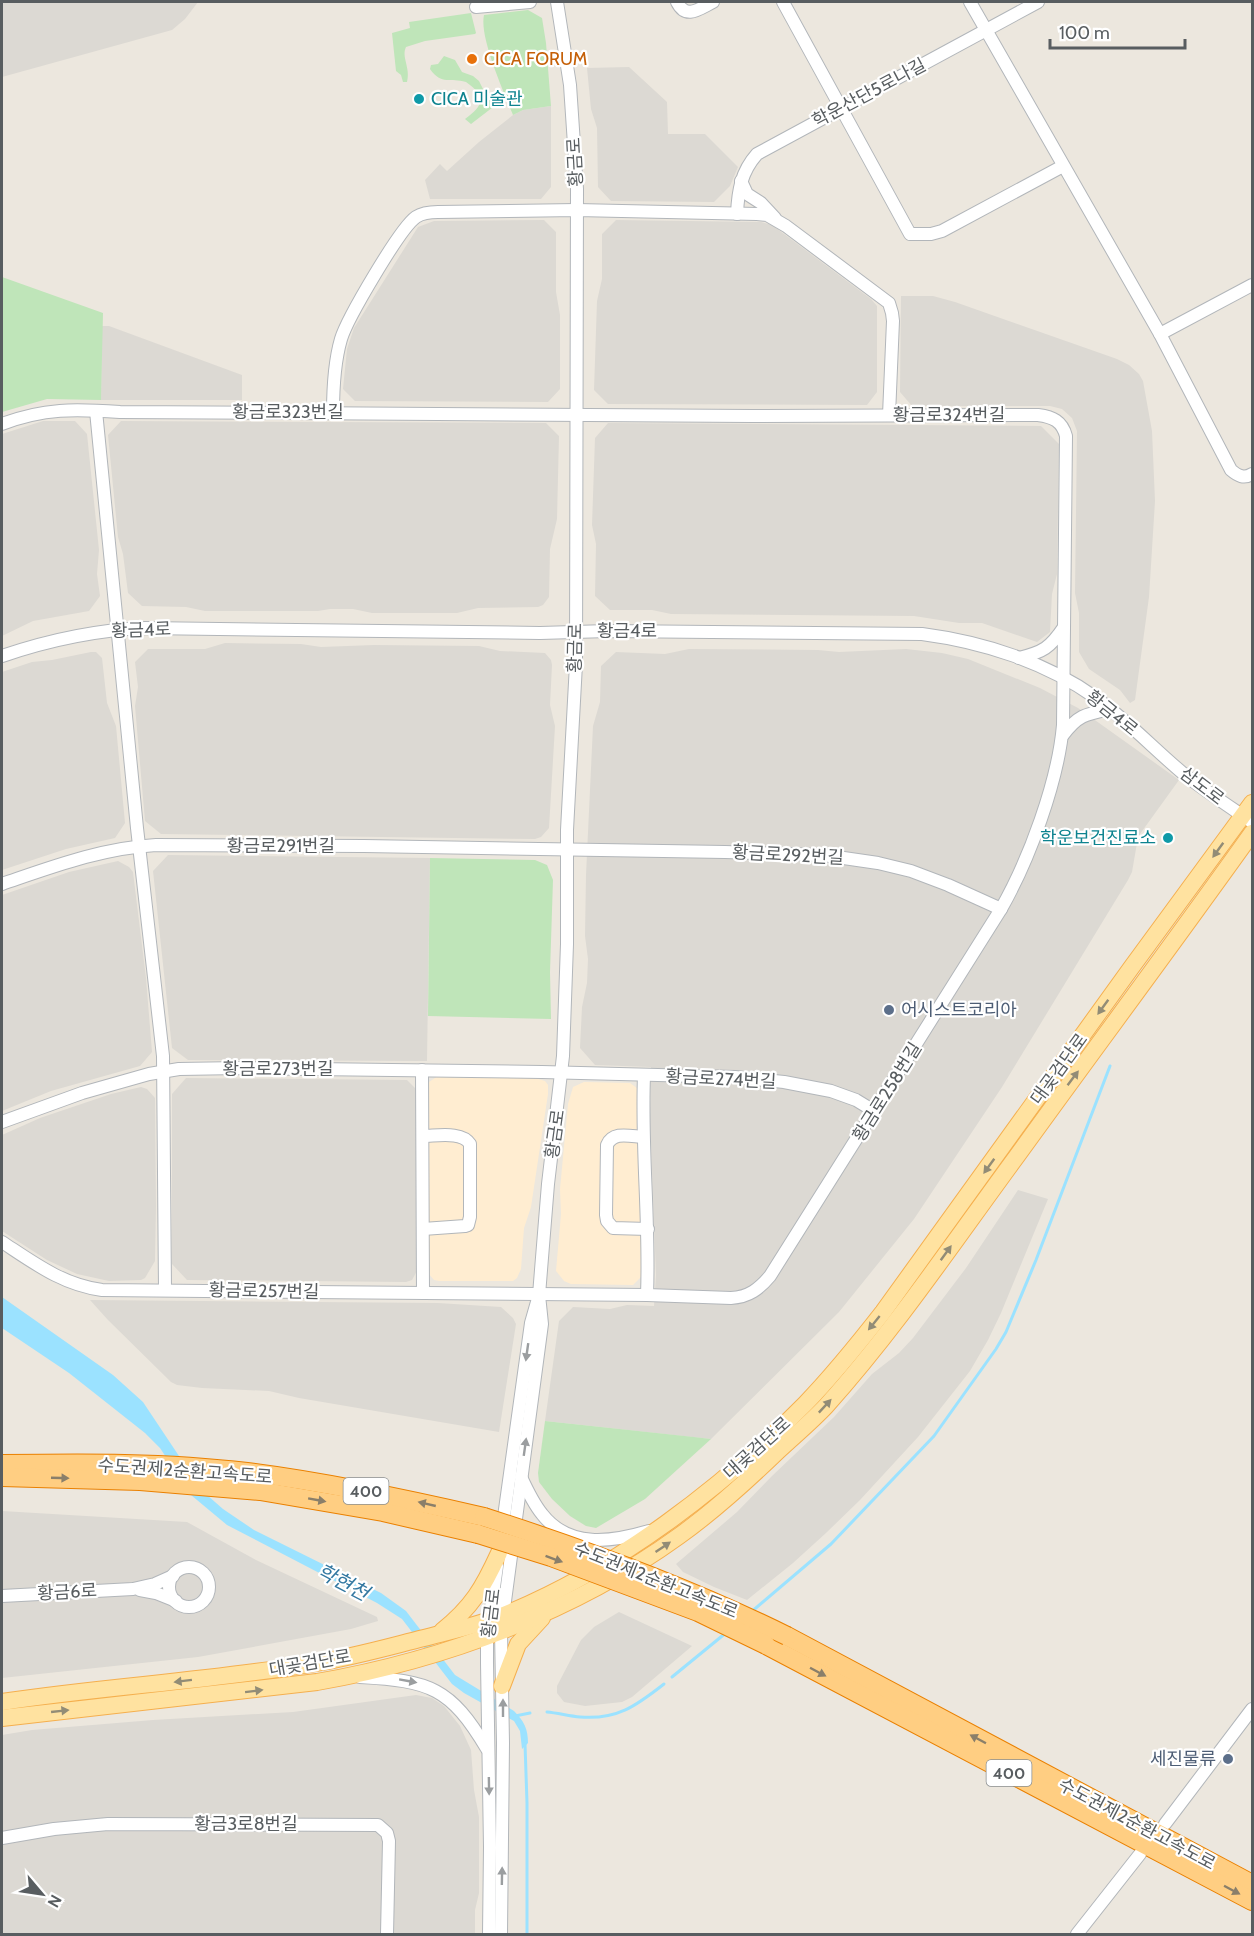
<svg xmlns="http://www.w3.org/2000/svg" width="1254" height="1936" font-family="Cabin,'Noto Sans KR',sans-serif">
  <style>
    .commercial { fill: #ffedd1 }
    .industrial { fill: #dcd9d3 }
    .green { fill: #bfe5b9 }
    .water { fill: #9be2ff }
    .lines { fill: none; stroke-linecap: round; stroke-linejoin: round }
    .stream { stroke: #9be2ff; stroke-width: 3 }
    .minor-casing { stroke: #b2b6ba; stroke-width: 14 }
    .major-casing { stroke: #f5af4e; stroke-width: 18 }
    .highway-casing { stroke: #ea8000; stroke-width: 20 }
    .minor { stroke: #fff; stroke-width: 12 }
    .major { stroke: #ffe2a0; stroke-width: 16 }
    .highway { stroke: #ffce82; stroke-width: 18 }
    .highway-bridge-casing { stroke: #ea8000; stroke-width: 20; stroke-linecap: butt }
    .highway-bridge { stroke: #ffce82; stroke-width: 18 }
    .oneway { fill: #928c76 }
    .oneway2 { fill: #9b9ea0 }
    .oneway3 { fill: #8a7f6a }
    .food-dot { fill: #e8710a; stroke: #fff; stroke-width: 2 }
    .culture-dot { fill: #0f9aa8; stroke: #fff; stroke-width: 2 }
    .service-dot { fill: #5c6f8a; stroke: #fff; stroke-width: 2 }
    .labels { text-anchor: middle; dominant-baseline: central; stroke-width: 4.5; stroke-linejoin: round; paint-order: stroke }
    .shield { fill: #fff; stroke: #8a8e90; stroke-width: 1.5 }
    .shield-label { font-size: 16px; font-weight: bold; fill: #585d60 }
    .food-label { font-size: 18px; fill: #c56008; stroke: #fff; text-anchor: start }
    .street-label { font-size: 18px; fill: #585d60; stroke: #fff }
    .culture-label { font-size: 18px; fill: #0d838f; stroke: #fff; text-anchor: start }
    .service-label { font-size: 18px; fill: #4e5e75; stroke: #fff; text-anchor: start }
    .water-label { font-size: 20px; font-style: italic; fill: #3378a1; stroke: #fff }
  </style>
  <rect width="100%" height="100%" fill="#ece7de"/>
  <!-- commercial -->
  <g class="commercial">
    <path d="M438 1076 535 1078 545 1081 548 1085V1094L531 1207 524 1228 521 1269 517 1278 513 1281H439L434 1280 428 1273 429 1088V1082Z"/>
    <path d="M584 1082 630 1083 637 1088 638 1092 637 1129 643 1243 641 1277 633 1285 571 1284 564 1281 556 1271 561 1214 560 1189 568 1104 573 1087Z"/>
  </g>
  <!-- industrial -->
  <g class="industrial">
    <path d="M2 2H198L185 19 172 30 2 77Z"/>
    <path d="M629 67 667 102 668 134H705L738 167 730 186 714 202 611 201 598 187 597 128 591 109 587 68Z"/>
    <path d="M551 106V187L541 199H430L425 180 440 164 447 171 479 142 513 115 523 110Z"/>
    <path d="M544 220 556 232V292L560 315V389L548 402 355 401 343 389 347 349 354 328 418 227 434 221Z"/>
    <path d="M616 220 761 222 772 225 871 299 877 306V392L867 405 608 404 594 390 597 301 602 279V234Z"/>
    <path d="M901 296H933L955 302 1117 359 1129 365 1139 374 1143 381 1152 431 1155 501 1149 597 1135 700 1130 703 1120 690 1089 669 1079 652V613L1075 593 1077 431 1072 418 1062 409 1050 406H912L900 392Z"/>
    <path d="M102 326H109L242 375V400H101Z"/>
    <path d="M43 421H75L87 434 99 550 97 574 100 596 89 611 33 621 2 636V434Z"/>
    <path d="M121 421 546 423 559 436 557 519 550 549 549 597 543 605 538 607 478 608 457 613H372L353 609H330L318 611H205L186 607 142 606 128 593 123 554 118 537 108 435Z"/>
    <path d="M608 423 1041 426 1059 444 1057 574 1052 594 1050 632 1037 642 982 623H959L914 616 671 614 652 610H610L595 596 596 544 592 525 595 438Z"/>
    <path d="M225 643 301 644 321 647 374 645 479 646 500 651 545 653 551 660 552 665 550 705 555 726 549 828 541 837 535 839 161 834 145 821 135 706 138 687 135 662 148 649H205Z"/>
    <path d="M689 649 818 650 839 652 906 649 942 653 968 659 1040 688 1078 708 1179 780 1140 834 1137 843 1132 872 1128 880 1002 1087 914 1219 839 1312 711 1439 545 1421 559 1321 573 1307 610 1309 627 1305 654 1306 656 1275 650 1116 651 1067 595 1065 580 1048 582 1007 587 983 588 959 585 936 586 875 593 726 600 702 601 666 616 652 665 654Z"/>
    <path d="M91 652H96L102 658 107 703 116 726 125 823 115 838 66 849 2 870V672L32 662 52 660Z"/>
    <path d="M168 855 430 858 427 1061 188 1060 172 1048 153 871Z"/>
    <path d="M118 861 129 867 133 872 146 978 152 1052 140 1066 51 1091 2 1111V895L69 872Z"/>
    <path d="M186 1078 407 1080 419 1092 418 1269 412 1280 406 1282 187 1280 172 1264V1094Z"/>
    <path d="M141 1087 147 1089 155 1098 156 1206 155 1261 145 1278 141 1280 109 1281 77 1274 47 1260 2 1231V1135L40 1118 111 1094Z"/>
    <path d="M1018 1190 1048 1199 1001 1313 988 1340 970 1371 918 1437 860 1500 826 1533 793 1563 747 1600 714 1587 683 1572 676 1564 737 1512 772 1476 834 1417 872 1374 899 1353 913 1338 966 1268Z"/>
    <path d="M90 1300 438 1303 501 1307 513 1318 516 1324 499 1432 299 1398 269 1391 202 1388 177 1385 171 1382 108 1320Z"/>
    <path d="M2 1511 187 1522 256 1560 377 1617 378 1621 351 1629 198 1657 2 1678Z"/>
    <path d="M619 1612 692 1646 632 1697 622 1702 585 1706 564 1702 557 1693V1686L581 1640 594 1627Z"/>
    <path d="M416 1695 432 1698 444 1706 460 1726 471 1750 474 1790 479 1817V1893L475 1910V1934H2V1735L32 1730 153 1720 293 1712Z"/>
  </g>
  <!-- green -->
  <g class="green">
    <path d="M528 10 542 18 546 43 551 106 523 110 513 115C504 92 479 37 484 15Z"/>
    <path d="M471 13 476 33 475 34 425 41 406 47C401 57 411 68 407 82H403L401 75 396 71 392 33 410 28 409 22Z"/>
    <path d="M444 56 455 60 462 72 473 76 479 81 485 93 490 96H497V104L471 124 465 119C484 105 487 97 466 82 450 77 442 86 430 69L431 65 438 64Z"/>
    <path d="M2 277 103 313 101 400 47 399 2 412Z"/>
    <path d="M430 858 535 860 547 865 553 880 550 972 551 1019 428 1016Z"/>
    <path d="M545 1421 694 1437 711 1439 645 1499 596 1528 586 1526 570 1516 552 1499 539 1482 538 1473Z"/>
  </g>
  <!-- water -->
  <path class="water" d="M2 1297 113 1375 143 1402 191 1474 207 1495 223 1509 254 1530 381 1593 406 1611 455 1675 514 1711C524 1721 528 1729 528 1743L522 1749 520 1731 514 1721 464 1693 452 1684 402 1619 377 1603 227 1525 191 1495 160 1448 145 1433 69 1373 2 1328Z"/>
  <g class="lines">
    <!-- stream -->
    <g class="stream">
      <path d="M750 1613 831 1544 934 1436 996 1349 1006 1332 1036 1260 1110 1066"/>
      <path d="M672 1677 727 1632"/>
      <path d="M547 1712C558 1713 569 1716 580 1717 617 1720 636 1706 664 1684"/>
      <path d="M515 1716 530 1713"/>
      <path d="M525 1744 527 1803V1934"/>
    </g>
    <defs>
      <g id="minor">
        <path d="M677 2C686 20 699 9 713 2"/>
        <path d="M783 2 910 234H931L942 231 1063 166"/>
        <path d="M970 2 1160 334 1231 470C1238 476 1244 479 1252 474"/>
        <path d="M476 7 530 2"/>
        <path d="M741 181 747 194 761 203 775 218"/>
        <path d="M737 214C738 191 741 172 757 154L1038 2"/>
        <path d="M1160 334 1252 285"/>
        <path d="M96 411 137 828 163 1056 165 1290"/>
        <path d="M333 413C333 388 334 363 341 339 347 319 400 228 416 217 422 213 430 212 438 212L577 210 757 214 767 215 786 226 889 303 892 313 893 321 889 415"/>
        <path d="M2 424C44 408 75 409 120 412L752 416 1038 415C1053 417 1062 421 1066 436L1063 725C1058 782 1029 860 1001 909L770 1276C759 1289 749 1297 731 1298L647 1295 102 1290C63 1285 34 1263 2 1242"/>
        <path d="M2 656C49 640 95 630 145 628L540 633 608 631 922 634C983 642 1046 662 1096 698 1128 721 1155 750 1185 775 1207 792 1230 807 1252 822"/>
        <path d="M1019 658C1043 652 1050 648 1064 627"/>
        <path d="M1063 735C1078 715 1086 714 1110 709"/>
        <path d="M2 884C52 867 102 848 156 845L364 846 725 852 823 855 878 863 911 871 948 885 1001 909"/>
        <path d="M422 1070 423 1293"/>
        <path d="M644 1076C641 1149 650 1222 647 1295"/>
        <path d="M2 1122 82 1093 149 1074 179 1069 240 1068 542 1072 735 1077 784 1082 831 1091 856 1100 874 1111"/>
        <path d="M643 1137C629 1136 613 1131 607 1145L606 1215 607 1221 613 1228 648 1229"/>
        <path d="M423 1229 465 1226 468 1225 470 1217V1144C462 1131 437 1136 423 1136"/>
        <path d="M521 1477C527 1490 533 1503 542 1514 569 1549 612 1542 649 1531"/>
        <path d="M502 1531 531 1323 537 1302"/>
        <circle cx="189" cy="1587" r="20"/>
        <path d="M140 1590 156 1593 176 1601"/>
        <path d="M2 1596 133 1589 155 1584 173 1576"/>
        <path d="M360 1677C430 1681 450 1687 487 1749"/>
        <path d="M1165 1824 1252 1709"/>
        <path d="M2 1838 54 1829 108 1824 378 1825 387 1833 389 1841 387 1934"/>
        <path d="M489 1934 490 1847 487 1663V1636L497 1566"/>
        <path d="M501 1934 503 1743 501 1631 542 1324 539 1295 541 1270 548 1184 563 1056 567 944V830L576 664 577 189 570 85 557 2"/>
        <path d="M1077 1934 1140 1854"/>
      </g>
      <g id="major">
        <path d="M442 1631C472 1607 483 1588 499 1553"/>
        <path d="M502 1686 518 1644 542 1618"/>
        <path d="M2 1702C106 1686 212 1681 316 1663 353 1657 388 1647 424 1638 451 1631 480 1625 506 1614 616 1569 722 1488 805 1404 833 1375 858 1344 883 1312L1131 968 1252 803"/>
        <path d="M2 1718 317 1682C444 1660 574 1612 679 1536 714 1511 747 1481 778 1451 794 1436 811 1422 826 1406 896 1328 955 1240 1017 1156 1095 1048 1175 941 1252 833"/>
      </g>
      <g id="highway">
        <path d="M2 1464C83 1463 166 1462 247 1472 327 1482 406 1499 484 1517"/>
        <path d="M2 1477 140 1481 260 1491 383 1512 478 1534"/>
        <path d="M787 1636 1252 1884"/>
        <path d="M766 1645 1252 1901"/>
      </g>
    </defs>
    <!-- minor casing -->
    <use href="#minor" class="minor-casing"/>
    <!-- major casing -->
    <use href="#major" class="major-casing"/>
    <!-- highway casing -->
    <use href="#highway" class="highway-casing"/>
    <!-- minor -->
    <use href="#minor" class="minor"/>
    <!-- major -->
    <use href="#major" class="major"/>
    <!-- highway -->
    <use href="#highway" class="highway"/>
    <defs>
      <g id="highway-bridge">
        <path d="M484 1517C587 1550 690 1588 787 1636"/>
        <path d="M478 1534 551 1557 698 1612 766 1645"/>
      </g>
    </defs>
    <!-- highway-bridge casing -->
    <use href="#highway-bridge" class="highway-bridge-casing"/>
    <!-- highway-bridge -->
    <use href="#highway-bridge" class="highway-bridge"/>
  </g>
  <!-- one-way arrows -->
  <defs><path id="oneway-solid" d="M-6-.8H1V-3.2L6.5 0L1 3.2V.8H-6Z" transform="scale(1.5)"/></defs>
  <g class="oneway">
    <use href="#oneway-solid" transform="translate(1218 850) rotate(126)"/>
    <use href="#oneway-solid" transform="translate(1103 1007) rotate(126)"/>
    <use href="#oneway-solid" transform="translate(1073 1078) rotate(-53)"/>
    <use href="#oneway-solid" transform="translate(989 1166) rotate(126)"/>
    <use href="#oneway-solid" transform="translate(946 1253) rotate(-54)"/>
    <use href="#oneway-solid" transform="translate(874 1323) rotate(129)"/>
    <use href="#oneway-solid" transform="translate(825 1406) rotate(-47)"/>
    <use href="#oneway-solid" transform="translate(663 1547) rotate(-34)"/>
    <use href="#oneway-solid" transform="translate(183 1681) rotate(173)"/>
    <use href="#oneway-solid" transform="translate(254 1691) rotate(-7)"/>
    <use href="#oneway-solid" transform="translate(60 1711) rotate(-6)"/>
  </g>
  <g class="oneway2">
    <use href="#oneway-solid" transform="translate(527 1352) rotate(98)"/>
    <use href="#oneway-solid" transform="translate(525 1447) rotate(-82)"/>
    <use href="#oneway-solid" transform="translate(408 1681) rotate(10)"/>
    <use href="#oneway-solid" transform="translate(503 1708) rotate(-90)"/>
    <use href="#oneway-solid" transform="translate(489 1786) rotate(89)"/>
    <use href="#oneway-solid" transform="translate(502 1876) rotate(-89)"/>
  </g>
  <g class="oneway3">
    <use href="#oneway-solid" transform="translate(60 1478) rotate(2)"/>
    <use href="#oneway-solid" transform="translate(317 1500) rotate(10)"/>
    <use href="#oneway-solid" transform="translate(427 1504) rotate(-167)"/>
    <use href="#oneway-solid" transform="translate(554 1559) rotate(20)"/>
    <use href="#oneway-solid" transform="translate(818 1672) rotate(28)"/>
    <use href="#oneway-solid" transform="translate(978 1739) rotate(-152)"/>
    <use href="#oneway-solid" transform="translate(1232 1890) rotate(28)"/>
  </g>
  <!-- markers -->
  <circle class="food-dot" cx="472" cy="59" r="6"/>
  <g class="culture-dot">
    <circle cx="419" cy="99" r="6"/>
    <circle cx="1168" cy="838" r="6"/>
  </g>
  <g class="service-dot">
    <circle cx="889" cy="1010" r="6"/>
    <circle cx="1228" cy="1759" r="6"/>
  </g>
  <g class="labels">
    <!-- shield labels -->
    <g class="shield">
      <rect x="343.5" y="1478" width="45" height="26" rx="4.5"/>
      <rect x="986.5" y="1760" width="45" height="26" rx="4.5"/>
    </g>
    <g class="shield-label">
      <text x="366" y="1491">400</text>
      <text x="1009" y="1773">400</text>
    </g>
    <!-- food labels -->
    <g class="food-label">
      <text x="484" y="59">CICA FORUM</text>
    </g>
    <!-- street labels -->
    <g class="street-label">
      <text transform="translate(869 93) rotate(-28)">학운산단5로나길</text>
      <text transform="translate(575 162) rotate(-93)">황금로</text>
      <text x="288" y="412">황금로323번길</text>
      <text x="949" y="415">황금로324번길</text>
      <text transform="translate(141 630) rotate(-2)">황금4로</text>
      <text x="627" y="631">황금4로</text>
      <text transform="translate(575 648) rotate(-89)">황금로</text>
      <text transform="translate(1112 713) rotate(39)">황금4로</text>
      <text transform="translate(1202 786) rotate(37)">삼도로</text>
      <text x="281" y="846">황금로291번길</text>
      <text transform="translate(788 855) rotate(3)">황금로292번길</text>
      <text x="278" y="1069">황금로273번길</text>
      <text transform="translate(1059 1069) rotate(-54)">대곶검단로</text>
      <text transform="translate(721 1079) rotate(3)">황금로274번길</text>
      <text transform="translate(887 1092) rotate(-58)">황금로258번길</text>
      <text transform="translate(555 1134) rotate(-82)">황금로</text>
      <text transform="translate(264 1291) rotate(1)">황금로257번길</text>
      <text transform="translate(757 1448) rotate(-42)">대곶검단로</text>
      <text transform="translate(185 1471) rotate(4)">수도권제2순환고속도로</text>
      <text transform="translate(656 1580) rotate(22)">수도권제2순환고속도로</text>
      <text transform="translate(67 1592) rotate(-3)">황금6로</text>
      <text transform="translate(491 1613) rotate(-83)">황금로</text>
      <text transform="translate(310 1663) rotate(-10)">대곶검단로</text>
      <text x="246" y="1824">황금3로8번길</text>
      <text transform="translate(1137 1824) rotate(28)">수도권제2순환고속도로</text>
    </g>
    <!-- culture labels -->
    <g class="culture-label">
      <text x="431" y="99">CICA 미술관</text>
      <text x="1156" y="838" text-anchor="end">학운보건진료소</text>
    </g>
    <!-- service labels -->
    <g class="service-label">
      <text x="901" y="1010">어시스트코리아</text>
      <text x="1216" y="1759" text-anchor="end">세진물류</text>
    </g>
    <!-- water labels -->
    <g class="water-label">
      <text transform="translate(343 1582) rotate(28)">학현천</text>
    </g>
  </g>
  <!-- border -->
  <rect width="1254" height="1936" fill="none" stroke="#585d60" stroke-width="6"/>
  <!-- north arrow -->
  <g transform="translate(42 1894) rotate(119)" stroke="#ffffff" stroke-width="4.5" paint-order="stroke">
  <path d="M0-4.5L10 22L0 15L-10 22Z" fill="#585d60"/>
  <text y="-9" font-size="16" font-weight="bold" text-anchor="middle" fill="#585d60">N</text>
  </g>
  <!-- scale -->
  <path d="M1050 39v9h135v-9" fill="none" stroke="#585d60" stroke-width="3"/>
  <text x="1059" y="39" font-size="18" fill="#585d60" stroke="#ffffff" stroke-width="4.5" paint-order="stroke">100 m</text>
</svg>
